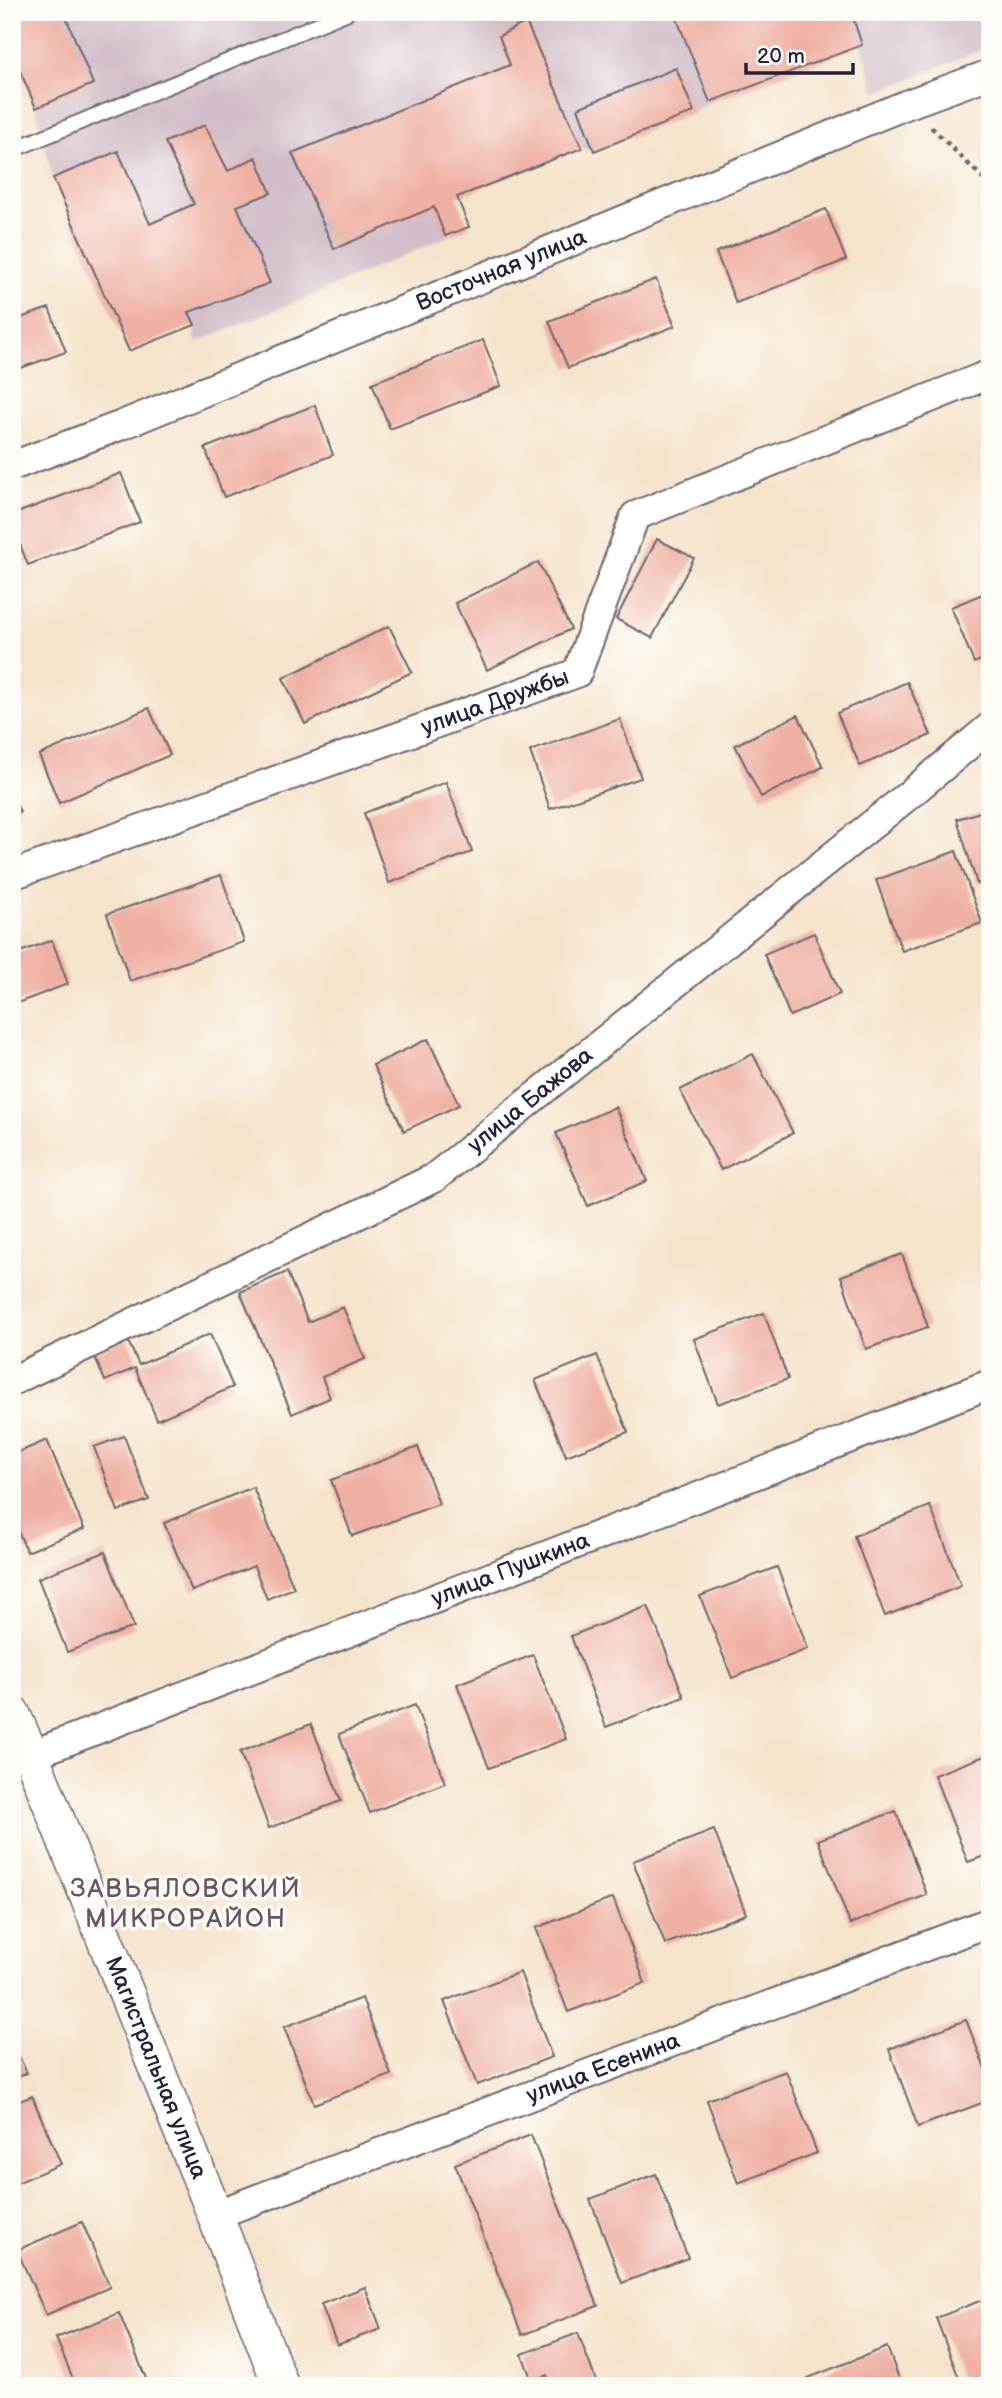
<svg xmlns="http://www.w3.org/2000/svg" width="1002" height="2398" font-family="'Balsamiq Sans',sans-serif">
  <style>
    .industrial { fill: #d1bdc9 }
    .building { fill: #efb0a4 }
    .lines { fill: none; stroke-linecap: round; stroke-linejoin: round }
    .service-casing { stroke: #6c666d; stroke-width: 18 }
    .minor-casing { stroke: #6c666d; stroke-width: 32 }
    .tertiary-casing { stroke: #6c666d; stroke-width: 38 }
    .path { stroke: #6c666d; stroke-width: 4.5; stroke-dasharray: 5 5; stroke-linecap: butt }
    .service { stroke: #fff; stroke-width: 14 }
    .minor { stroke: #fff; stroke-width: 28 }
    .tertiary { stroke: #fff; stroke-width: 35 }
    .labels { text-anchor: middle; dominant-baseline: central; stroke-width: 7; stroke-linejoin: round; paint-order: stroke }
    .street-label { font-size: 23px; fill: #22223b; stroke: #fdfcf7 }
    .quarter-label { font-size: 26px; letter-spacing: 2px; fill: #6a5460; stroke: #fdfcf7 }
  </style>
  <rect width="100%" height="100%" fill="#fdfcf7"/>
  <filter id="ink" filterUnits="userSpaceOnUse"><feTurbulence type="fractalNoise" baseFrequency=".0143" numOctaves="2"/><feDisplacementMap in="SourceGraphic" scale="14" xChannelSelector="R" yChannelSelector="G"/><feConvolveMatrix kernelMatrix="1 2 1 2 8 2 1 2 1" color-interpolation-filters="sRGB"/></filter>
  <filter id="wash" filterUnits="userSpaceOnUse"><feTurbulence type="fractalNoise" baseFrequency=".00686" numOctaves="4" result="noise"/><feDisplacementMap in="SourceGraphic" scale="28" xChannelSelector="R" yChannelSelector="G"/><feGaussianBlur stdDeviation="1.57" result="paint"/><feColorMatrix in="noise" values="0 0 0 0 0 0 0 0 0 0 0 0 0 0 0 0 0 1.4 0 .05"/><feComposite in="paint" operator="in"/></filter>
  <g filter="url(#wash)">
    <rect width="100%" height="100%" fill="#f5e3cb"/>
    <!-- industrial -->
    <path class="industrial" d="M12 12H990V46L876 93 861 45 710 102 694 112 594 151 582 149 457 197 469 227 313 295 196 342 194 325 129 351 53 178 36 108 12 52Z"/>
    <g id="blocks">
      <!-- building -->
      <g class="building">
        <path d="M12 12H64L93 84 36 108 12 52Z"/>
        <path d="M680 12H851L862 45 710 102 675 14Z"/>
        <path d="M526 22 582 148 457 197 469 227 445 236 434 207 334 249 292 153 510 65 499 36Z"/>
        <path d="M676 68 694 112 594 151 578 108Z"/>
        <path d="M205 125 228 171 256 157 271 193 237 206 270 283 189 312 195 325 129 351 53 178 118 151 150 224 194 204 165 142Z"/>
        <path d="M826 209 846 260 736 303 716 252Z"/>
        <path d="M656 279 675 326 568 368 549 321Z"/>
        <path d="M49 308 66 352 12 371V321Z"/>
        <path d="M483 340 501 386 390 429 372 383Z"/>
        <path d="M315 405 333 455 224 497 205 448Z"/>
        <path d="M121 473 140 522 28 565 12 524V515Z"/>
        <path d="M657 539 694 558 652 638 616 619Z"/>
        <path d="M538 562 571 629 487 670 455 603Z"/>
        <path d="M990 591V656L974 663 951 607Z"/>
        <path d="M389 626 412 672 305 724 283 678Z"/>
        <path d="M907 682 931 735 860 766 837 713Z"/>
        <path d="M149 708 170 755 59 803 39 755Z"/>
        <path d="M798 715 823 767 761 797 735 745Z"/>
        <path d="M620 719 641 778 550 809 530 751Z"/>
        <path d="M446 782 472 852 389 883 364 813Z"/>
        <path d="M12 795 20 812 12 815Z"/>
        <path d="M990 809V880L977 884 957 819Z"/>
        <path d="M956 851 982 923 902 951 876 880Z"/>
        <path d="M221 875 244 942 130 981 107 914Z"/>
        <path d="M814 933 840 994 790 1016 764 954Z"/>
        <path d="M52 940 68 984 12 1005V955Z"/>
        <path d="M428 1039 459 1105 404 1131 373 1065Z"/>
        <path d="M753 1054 793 1133 721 1170 680 1090Z"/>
        <path d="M615 1107 647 1181 588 1206 556 1133Z"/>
        <path d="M902 1254 928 1327 866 1349 841 1276Z"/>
        <path d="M287 1272 308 1322 343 1307 365 1359 322 1377 330 1398 292 1414 240 1292Z"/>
        <path d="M764 1313 788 1379 718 1404 694 1339Z"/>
        <path d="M210 1334 233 1387 157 1420 135 1368 105 1381 93 1353 127 1339 139 1365Z"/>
        <path d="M597 1355 628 1432 566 1456 535 1380Z"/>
        <path d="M124 1436 149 1500 118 1511 94 1447Z"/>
        <path d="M47 1440 84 1529 27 1552 12 1517V1455Z"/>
        <path d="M418 1447 439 1504 352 1536 331 1480Z"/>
        <path d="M990 1486V1508L982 1489Z"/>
        <path d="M253 1487 294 1588 267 1599 254 1566 192 1591 164 1523Z"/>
        <path d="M930 1506 961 1586 885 1616 854 1536Z"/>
        <path d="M105 1552 134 1627 67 1652 38 1578Z"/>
        <path d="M777 1567 808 1649 732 1678 700 1596Z"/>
        <path d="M648 1606 684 1697 606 1727 571 1636Z"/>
        <path d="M533 1655 566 1739 489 1768 457 1684Z"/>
        <path d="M415 1705 445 1783 370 1813 339 1734Z"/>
        <path d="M311 1724 341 1801 269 1828 240 1752Z"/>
        <path d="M990 1754V1854L968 1862 934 1775Z"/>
        <path d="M896 1811 927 1895 850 1924 818 1840Z"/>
        <path d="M714 1830 746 1914 665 1944 633 1861Z"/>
        <path d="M613 1898 645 1983 568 2012 536 1928Z"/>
        <path d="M520 1972 552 2057 477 2085 444 2001Z"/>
        <path d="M362 1998 391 2075 314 2104 284 2027Z"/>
        <path d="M966 2020 990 2081V2100L918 2127 889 2049Z"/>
        <path d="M12 2042 27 2073 12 2080Z"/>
        <path d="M786 2071 817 2153 738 2183 707 2100Z"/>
        <path d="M32 2096 61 2164 12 2185V2104Z"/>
        <path d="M531 2135 598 2306 522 2335 455 2164Z"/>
        <path d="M656 2174 688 2258 622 2283 590 2199Z"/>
        <path d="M82 2222 110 2287 46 2315 17 2250Z"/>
        <path d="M365 2287 381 2329 337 2345 321 2304Z"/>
        <path d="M990 2297V2386H962L936 2318Z"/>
        <path d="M119 2313 147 2381 135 2386H76L56 2338Z"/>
        <path d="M578 2333 598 2386H551L547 2375 532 2381 522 2354Z"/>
        <path d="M887 2347 902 2386H812L808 2378Z"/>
      </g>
    </g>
  </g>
  <g filter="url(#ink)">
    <use href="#blocks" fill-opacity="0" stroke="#6c666d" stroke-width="2"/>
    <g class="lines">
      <defs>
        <path id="service" d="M12 150 348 12"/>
        <g id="minor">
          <path id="s1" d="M12 466 122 425 908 104 990 74"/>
          <path id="s2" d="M12 875 577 673 635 516 990 374"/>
          <path id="s3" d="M12 1381 434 1178 910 794 990 727"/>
          <path id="s4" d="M31 1755 990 1384"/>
          <path id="s5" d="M215 2215 990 1922"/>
        </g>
        <g id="tertiary">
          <path id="s6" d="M12 1713 31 1755 215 2215 281 2386"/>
        </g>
      </defs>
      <!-- service casing -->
      <use href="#service" class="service-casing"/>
      <!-- minor casing -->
      <use href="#minor" class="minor-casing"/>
      <!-- tertiary casing -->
      <use href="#tertiary" class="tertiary-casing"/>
      <!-- path -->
      <path class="path" d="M931 127 990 185"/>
      <!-- service -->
      <use href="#service" class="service"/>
      <!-- minor -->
      <use href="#minor" class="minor"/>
      <!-- tertiary -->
      <use href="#tertiary" class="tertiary"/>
    </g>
  </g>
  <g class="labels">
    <!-- street labels -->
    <g class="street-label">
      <text stroke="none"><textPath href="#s1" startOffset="527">Восточная улица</textPath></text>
      <text stroke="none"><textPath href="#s2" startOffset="513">улица Дружбы</textPath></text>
      <text stroke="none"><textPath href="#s3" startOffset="592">улица Бажова</textPath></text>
      <text stroke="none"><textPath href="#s4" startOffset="514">улица Пушкина</textPath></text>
      <text stroke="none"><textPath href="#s6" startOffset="383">Магистральная улица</textPath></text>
      <text stroke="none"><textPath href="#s5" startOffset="415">улица Есенина</textPath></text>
    </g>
    <!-- quarter labels -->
    <g class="quarter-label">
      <text x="186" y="1889">ЗАВЬЯЛОВСКИЙ<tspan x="186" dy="30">МИКРОРАЙОН</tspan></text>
    </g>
  </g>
  <!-- margin -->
  <rect width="1002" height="2398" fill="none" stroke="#fdfcf7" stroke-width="42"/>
  <!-- scale -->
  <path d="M746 63v10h107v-10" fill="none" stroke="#22223b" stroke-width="3.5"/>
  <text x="757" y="63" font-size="21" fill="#22223b" stroke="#fdfcf7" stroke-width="5" paint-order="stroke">20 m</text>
</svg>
